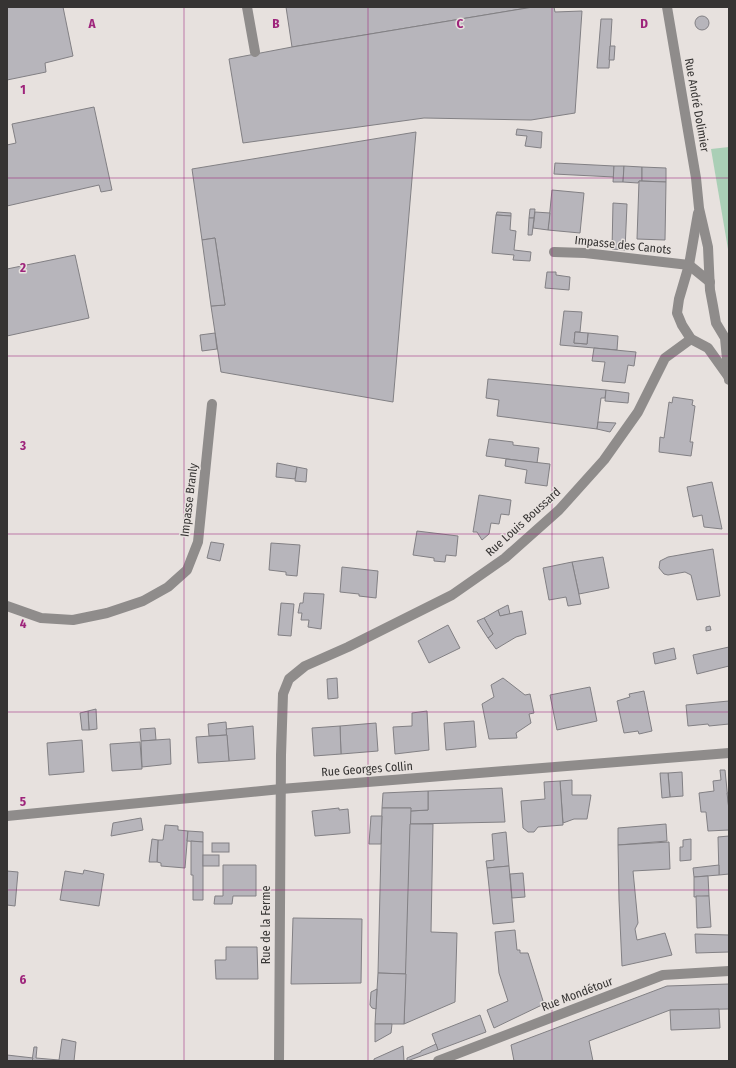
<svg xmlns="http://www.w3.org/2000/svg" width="736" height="1068" font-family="'Fira Sans Condensed',sans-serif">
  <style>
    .green { fill: #aacfb6 }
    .building { fill: #b7b5bb; stroke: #828084 }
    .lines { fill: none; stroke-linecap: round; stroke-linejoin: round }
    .minor { stroke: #8f8c8b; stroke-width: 10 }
    .grid { fill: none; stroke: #9e247b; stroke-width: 1; stroke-opacity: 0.55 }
    .labels { text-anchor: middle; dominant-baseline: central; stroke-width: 3; stroke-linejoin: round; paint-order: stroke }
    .street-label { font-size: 12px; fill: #363433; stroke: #e7e1de }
    .grid-label { font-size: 13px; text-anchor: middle; font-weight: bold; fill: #9e247b; stroke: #e7e1de; stroke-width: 3; stroke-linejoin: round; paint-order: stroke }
  </style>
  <rect width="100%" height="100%" fill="#e7e1de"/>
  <!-- green -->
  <path class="green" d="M729 147V255L711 149Z"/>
  <!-- building -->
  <g class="building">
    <path d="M7 7H63L73 56 45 63 46 72 7 80Z"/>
    <path d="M286 7H533L292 47Z"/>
    <path d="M533 7H554L555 12 582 11 575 113 531 120 424 118 243 143 229 59 292 47Z"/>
    <circle cx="702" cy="23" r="7"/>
    <path d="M601 19H612L609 68H597Z"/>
    <path d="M610 46H615L614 60H609Z"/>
    <path d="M94 107 112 190 101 192 99 185 7 206V145L16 143 12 124Z"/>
    <path d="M517 129 542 132 541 148 525 146 527 136 516 135Z"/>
    <path d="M416 132 393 402 221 372 211 306 225 305 215 238 202 240 192 169Z"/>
    <path d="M555 163 614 166V177L554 174Z"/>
    <path d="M614 166H624L623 182H613Z"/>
    <path d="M624 166 642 167V181H639L638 183 623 182Z"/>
    <path d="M642 167 666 168V182L642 181Z"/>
    <path d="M639 181 666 182 665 240 637 239Z"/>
    <path d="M552 190 584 193 580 233 548 230Z"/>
    <path d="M613 203 627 204 625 250 612 249Z"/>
    <path d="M530 209H535L534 218H529Z"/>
    <path d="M497 212 511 213V216L496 215Z"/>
    <path d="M535 212 550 213 548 230 533 228Z"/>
    <path d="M496 215 511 216 510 230 516 231 514 250 531 252 530 261 513 260 514 255 492 253Z"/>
    <path d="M529 218H534L532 235H528Z"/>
    <path d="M215 238 225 305 211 306 202 240Z"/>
    <path d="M75 255 89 318 7 336V269Z"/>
    <path d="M547 272H556V275L570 277 569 290 545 288Z"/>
    <path d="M564 311 582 312 580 332H575L574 343 587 344 588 333 618 336 617 350 560 345Z"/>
    <path d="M575 332 588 333 587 344 574 343Z"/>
    <path d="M215 333 217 349 202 351 200 335Z"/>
    <path d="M594 348 636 352 634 366 628 365 625 383 602 381 605 362 592 361Z"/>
    <path d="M488 379 606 390 605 398H601L597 429 497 416 499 400 486 398Z"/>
    <path d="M606 390 629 393 628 403 605 401Z"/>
    <path d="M673 397 693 400 692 405 695 406 690 442H693L691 456 659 452 660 437 664 438 669 402 672 403Z"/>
    <path d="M598 422 616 423 610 432 597 429Z"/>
    <path d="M489 439 513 442V445L539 448 537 463 486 456Z"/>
    <path d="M506 459 550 464 547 486 525 483 527 470 505 466Z"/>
    <path d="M277 463 297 467 295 479 276 477Z"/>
    <path d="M297 467 307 469 306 482 295 481Z"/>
    <path d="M712 482 722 529 704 527 702 515 693 517 687 487Z"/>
    <path d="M479 495 511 500 509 515 501 514 499 524 491 523 489 534 482 540 477 532H473Z"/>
    <path d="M417 531 458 536 456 556 446 555 445 562 434 561V558L413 555Z"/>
    <path d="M211 542 224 544 220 561 207 558Z"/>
    <path d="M271 543 300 545 297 576 286 575V572L269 570Z"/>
    <path d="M713 549 720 596 697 600 691 575 685 572 668 575 664 574 659 568 660 561 668 557Z"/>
    <path d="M603 557 609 588 579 594 572 562Z"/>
    <path d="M572 562 581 604 568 606 566 597 549 600 543 568Z"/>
    <path d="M342 567 378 571 376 598 359 596V594L340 592Z"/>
    <path d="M304 593 324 594 321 629 308 627 309 620H301L302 613H298L300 603H303Z"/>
    <path d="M281 603 294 604 291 636 278 635Z"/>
    <path d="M508 605 510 614 500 616 498 610Z"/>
    <path d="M498 610 500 616 522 611 526 634 516 637 496 649 488 638 493 634 484 618Z"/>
    <path d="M484 618 493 634 488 638 477 621Z"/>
    <path d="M448 625 460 648 429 663 418 641Z"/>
    <path d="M710 626 711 630 706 631V627Z"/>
    <path d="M729 647V666L697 674 693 655Z"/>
    <path d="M674 648 676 659 655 664 653 653Z"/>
    <path d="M337 678 338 698 328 699 327 679Z"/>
    <path d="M503 678 525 695 530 694 534 713 529 714 531 723 516 733 517 738 489 739 482 704 494 697 491 685Z"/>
    <path d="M590 687 597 721 557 730 550 695Z"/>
    <path d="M644 691 652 731 639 734 638 731 624 733 617 701 630 697 629 694Z"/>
    <path d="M729 701V724L709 726 708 724 688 726 686 705Z"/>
    <path d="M96 709 97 729 89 730 88 711Z"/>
    <path d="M88 711 89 730H82L80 713Z"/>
    <path d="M427 711 429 750 395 754 393 727 412 726V713Z"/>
    <path d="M474 721 476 747 446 750 444 723Z"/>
    <path d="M226 722 227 735 209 736 208 724Z"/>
    <path d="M376 723 378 751 341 754 340 726Z"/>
    <path d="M253 726 255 759 229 761 226 729Z"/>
    <path d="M340 726 341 754 314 756 312 728Z"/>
    <path d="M155 728 156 740 141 741 140 729Z"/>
    <path d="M227 735 229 761 198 763 196 737Z"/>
    <path d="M170 739 171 764 142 767 141 741Z"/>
    <path d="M82 740 84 772 49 775 47 743Z"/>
    <path d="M140 742 142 769 112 771 110 744Z"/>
    <path d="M720 770H725L729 810V830L708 831 706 812H701L699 793 714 791 713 781 721 780Z"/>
    <path d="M682 772 683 796 670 797 668 773Z"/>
    <path d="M660 773H668L670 797 662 798Z"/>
    <path d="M572 780V795H591L587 819H574L563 823 560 781Z"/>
    <path d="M560 781 563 825 538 827 534 832H528L523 828 521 801 545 799 544 782Z"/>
    <path d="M502 788 505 822 410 824V811L428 810V791Z"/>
    <path d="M428 791V810L410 811 411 808H382L383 793Z"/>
    <path d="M727 793H729V810Z"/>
    <path d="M339 808V810L348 809 350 833 315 836 312 811Z"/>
    <path d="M382 808H411L406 974 378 973Z"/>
    <path d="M371 816H382L381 844H369Z"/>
    <path d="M141 818 143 830 111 836 113 823Z"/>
    <path d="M410 824H433L431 932 457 933 455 1002 404 1024Z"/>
    <path d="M666 824 667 841 618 845V828Z"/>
    <path d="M165 825 178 826V830L188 831 185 868 161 866V863L157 862 158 840H163Z"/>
    <path d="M188 831 203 832V842L187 841Z"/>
    <path d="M506 832 509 866 487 868 486 861 494 860 492 834Z"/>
    <path d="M729 836V874L719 875 718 837Z"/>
    <path d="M152 839 158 840 157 862H149Z"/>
    <path d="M691 839V860L680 861V847H683V840Z"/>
    <path d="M191 841 203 842V900H193V875H191Z"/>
    <path d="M669 842 670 869 633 871 638 923 635 929 637 940 665 933 672 955 622 966 619 900 618 845Z"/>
    <rect x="212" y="843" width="17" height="9"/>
    <rect x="203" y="855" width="16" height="11"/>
    <path d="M223 865H256V896H233L232 904H214L215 896H223Z"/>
    <path d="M719 865V875L694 877 693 868Z"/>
    <path d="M509 866 514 922 493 924 487 868Z"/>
    <path d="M84 870 104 874 99 906 60 900 65 871 83 874Z"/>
    <path d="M7 871 18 872 15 906 7 905Z"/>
    <path d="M523 873 525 897 512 898 510 874Z"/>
    <path d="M708 876 709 896 694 897V877Z"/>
    <path d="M696 896H709L711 927 697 928Z"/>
    <path d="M293 918 362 919 361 983 291 984Z"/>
    <path d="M515 930 517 950H520V953H528L544 1004 494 1028 487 1010 508 1001 499 973 495 932Z"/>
    <path d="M695 934 729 935V952L696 953Z"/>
    <path d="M226 947H257L258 979H216L215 960H226Z"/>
    <path d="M378 973 406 974 404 1024H375Z"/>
    <path d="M729 984V1009L670 1010 589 1041 593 1061H514L511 1045 667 986Z"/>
    <path d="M377 989 376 1009 372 1008 370 1005 371 992Z"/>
    <path d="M719 1009 720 1028 671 1030 670 1010Z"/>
    <path d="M480 1015 486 1032 438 1050 432 1034Z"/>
    <path d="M375 1024H392L391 1033 375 1042Z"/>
    <path d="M62 1039 76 1042 74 1061H32L34 1047H37L36 1058 59 1060Z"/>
    <path d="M436 1044 438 1050 407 1061V1058L421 1052V1051Z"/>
    <path d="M403 1046 404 1061H374V1059Z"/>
    <path d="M7 1055 33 1058 32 1061H7Z"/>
  </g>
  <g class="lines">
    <!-- minor -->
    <g class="minor">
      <path d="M247 7 255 52"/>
      <path d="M667 7 696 178 699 208 708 247 710 290 713 306 716 323 725 338 729 380"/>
      <path d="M698 213 689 265 679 299 677 313 682 325 691 339 708 348 728 376"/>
      <path d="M554 252 585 253 689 265 710 282"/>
      <path d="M7 606 41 618 73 620 107 613 143 601 168 587 187 570 198 542 212 404"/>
      <path d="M7 816 281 789 729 753"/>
      <path d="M279 1061 281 755 283 694 289 679 305 666 348 647 452 595 505 558 559 510 604 460 638 412 665 358 691 339"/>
      <path d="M438 1061 663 975 729 971"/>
    </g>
  </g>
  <!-- grid -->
  <path class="grid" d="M184 7V1061M368 7V1061M552 7V1061M7 178H729M7 356H729M7 534H729M7 712H729M7 890H729"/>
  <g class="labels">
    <!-- street labels -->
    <g class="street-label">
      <text transform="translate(697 105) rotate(80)">Rue André Dolimier</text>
      <text transform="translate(623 245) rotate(6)">Impasse des Canots</text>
      <text transform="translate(189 500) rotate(-83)">Impasse Branly</text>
      <text transform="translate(523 522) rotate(-42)">Rue Louis Boussard</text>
      <text transform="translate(367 769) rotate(-4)">Rue Georges Collin</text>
      <text transform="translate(266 925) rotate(-90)">Rue de la Ferme</text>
      <text transform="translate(577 994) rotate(-21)">Rue Mondétour</text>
    </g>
  </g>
  <g class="grid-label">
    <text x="92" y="28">A</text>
    <text x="276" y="28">B</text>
    <text x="460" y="28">C</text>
    <text x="644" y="28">D</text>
    <text x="23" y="94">1</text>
    <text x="23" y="272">2</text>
    <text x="23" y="450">3</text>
    <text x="23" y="628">4</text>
    <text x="23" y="806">5</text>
    <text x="23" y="984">6</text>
  </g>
  <!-- border -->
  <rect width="736" height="1068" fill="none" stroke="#363433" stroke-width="16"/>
</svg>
